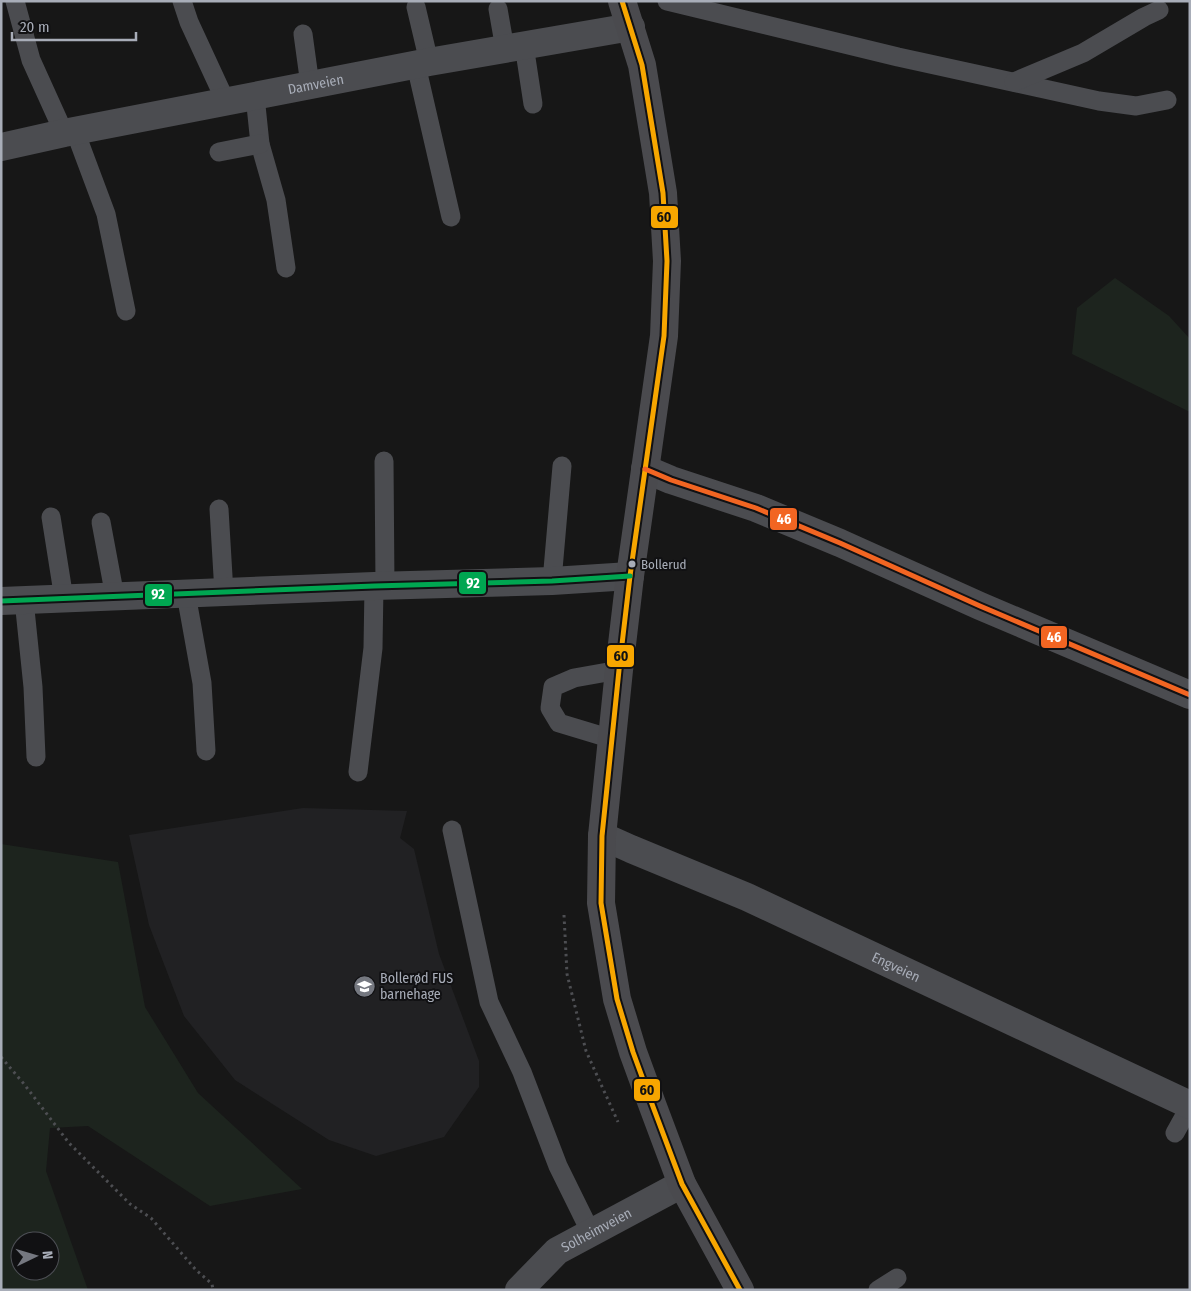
<svg xmlns="http://www.w3.org/2000/svg" width="1191" height="1291" font-family="'Fira Sans Condensed',sans-serif">
  <style>
    .built { fill: #212123 }
    .green { fill: #1d241e; fill-rule: evenodd }
    .lines { fill: none; stroke-linecap: round; stroke-linejoin: round }
    .path { stroke: #4d4e52; stroke-width: 3; stroke-dasharray: 2.5 4; stroke-linecap: butt }
    .service { stroke: #4b4c50; stroke-width: 19 }
    .minor { stroke: #4b4c50; stroke-width: 28 }
    .secondary { stroke: #4a4a4e; stroke-width: 28 }
    .bus-1-casing { stroke: #111113; stroke-width: 9 }
    .bus-2-casing { stroke: #111113; stroke-width: 9 }
    .bus-3-casing { stroke: #111113; stroke-width: 9 }
    .bus-1 { stroke: #f7a600; stroke-width: 5 }
    .bus-2 { stroke: #00a651; stroke-width: 5 }
    .bus-3 { stroke: #f26522; stroke-width: 5 }
    .bus-dot { fill: #a8adb8; stroke: #111113; stroke-width: 2 }
    .labels { text-anchor: middle; dominant-baseline: central; stroke-width: 4; stroke-linejoin: round; paint-order: stroke }
    .bus-label { font-size: 13px; fill: #a8adb8; stroke: #111113; text-anchor: start }
    .street-label { font-size: 14px; fill: #a8adb8; stroke: #111113 }
    .poi-label { font-size: 14px; fill: #a8adb8; stroke: #111113; text-anchor: start }
    .line-badge { stroke: #111113; stroke-width: 2 }
    .badge-label { font-size: 14px; text-anchor: middle; font-weight: bold; fill: #fff }
    .pale-badge-label { font-size: 14px; text-anchor: middle; font-weight: bold; fill: #111 }
  </style>
  <rect width="100%" height="100%" fill="#171717"/>
  <!-- built -->
  <path class="built" d="M303 808 407 811 400 838 414 849 439 954 479 1061V1087L444 1137 376 1156 329 1140 235 1080 184 1016 149 925 129 835Z"/>
  <!-- green -->
  <g class="green">
    <path d="M1115 278 1169 316 1190 339V412L1072 354 1077 308Z"/>
    <path d="M1 844 118 862 145 1007 198 1093 302 1189 210 1206 88 1126 50 1128 46 1171 88 1290H1ZM20 1241H50V1271H20Z"/>
  </g>
  <g class="lines">
    <!-- path -->
    <g class="path">
      <path d="M564 915 567 974 586 1051 618 1122"/>
      <path d="M1 1057 24 1084 69 1143 130 1204 151 1218 196 1270 212 1284 213 1290"/>
    </g>
    <!-- service -->
    <g class="service">
      <path d="M15 1 31 60 64 133"/>
      <path d="M182 1 189 22 226 102"/>
      <path d="M667 1 898 57 1099 101 1136 106 1167 100"/>
      <path d="M416 7 429 62"/>
      <path d="M498 9 505 49"/>
      <path d="M303 34 310 85"/>
      <path d="M524 45 533 104"/>
      <path d="M416 65 451 217"/>
      <path d="M1014 82 1083 53 1144 17 1159 10"/>
      <path d="M255 96 260 144 276 200 286 268"/>
      <path d="M75 131 106 214 126 311"/>
      <path d="M219 152 260 144"/>
      <path d="M384 461 385 586"/>
      <path d="M219 509 224 593"/>
      <path d="M51 517 64 599"/>
      <path d="M101 522 115 597"/>
      <path d="M552 581 562 466"/>
      <path d="M186 594 202 683 206 751"/>
      <path d="M24 600 33 687 36 757"/>
      <path d="M612 739 559 723 550 708 553 687 574 678 619 670"/>
      <path d="M358 772 373 648 374 586"/>
      <path d="M452 830 489 1002 522 1072 558 1166 591 1233"/>
      <path d="M1175 1133 1190 1106"/>
      <path d="M878 1290 897 1278"/>
    </g>
    <!-- minor -->
    <g class="minor">
      <path id="s1" d="M1 147 64 133 429 62 631 27"/>
      <path d="M645 469 671 480 756 508 840 543 980 606 1190 695"/>
      <path d="M1 601 374 586 552 581 630 576"/>
      <path id="s2" d="M602 836 631 849 747 897 1190 1105"/>
      <path id="s3" d="M519 1290 557 1251 682 1184"/>
    </g>
    <!-- secondary -->
    <path class="secondary" d="M622 1 642 65 663 193 667 261 664 336 630 576 619 670 610 758 602 836 601 903 617 999 633 1052 652 1104 682 1184 740 1290"/>
    <defs>
      <path id="bus-1" d="M622 1 642 65 663 193 667 261 664 336 630 576 619 670 610 758 602 836 601 903 617 999 633 1052 652 1104 682 1184 740 1290"/>
      <path id="bus-2" d="M1 601 374 586 552 581 630 576"/>
      <path id="bus-3" d="M645 469 671 480 756 508 840 543 980 606 1190 695"/>
    </defs>
    <!-- bus-1 casing -->
    <use href="#bus-1" class="bus-1-casing"/>
    <!-- bus-2 casing -->
    <use href="#bus-2" class="bus-2-casing"/>
    <!-- bus-3 casing -->
    <use href="#bus-3" class="bus-3-casing"/>
    <!-- bus-1 -->
    <use href="#bus-1" class="bus-1"/>
    <!-- bus-2 -->
    <use href="#bus-2" class="bus-2"/>
    <!-- bus-3 -->
    <use href="#bus-3" class="bus-3"/>
  </g>
  <!-- icons -->
  <defs>
    <symbol id="school-disc" viewBox="-11 -11 22 22"><circle r="9.5" fill="#757880" stroke="#111113"/><path d="M0-5L7-2L0 1L-7-2ZM-4 1L0 2.5L4 1V4Q0 6-4 4Z" fill="#fff"/></symbol>
  </defs>
  <g fill-rule="evenodd">
    <use href="#school-disc" x="352" y="974" width="25" height="25"/>
  </g>
  <!-- markers -->
  <circle class="bus-dot" cx="632" cy="564" r="4.5"/>
  <g class="labels">
    <!-- bus labels -->
    <g class="bus-label">
      <text x="641" y="564">Bollerud</text>
    </g>
    <!-- street labels -->
    <g class="street-label">
      <text stroke="none"><textPath href="#s1" startOffset="321">Damveien</textPath></text>
      <text stroke="none"><textPath href="#s2" startOffset="322">Engveien</textPath></text>
      <text stroke="none"><textPath href="#s3" startOffset="99">Solheimveien</textPath></text>
    </g>
    <!-- poi labels -->
    <g class="poi-label">
      <text x="380" y="978">Bollerød FUS<tspan x="380" dy="16">barnehage</tspan></text>
    </g>
  </g>
  <g class="line-badge">
    <rect x="650" y="205" width="29" height="24" rx="5" fill="#f7a600"/>
    <rect x="769" y="507" width="29" height="24" rx="5" fill="#f26522"/>
    <rect x="458" y="571" width="29" height="24" rx="5" fill="#00a651"/>
    <rect x="144" y="583" width="29" height="24" rx="5" fill="#00a651"/>
    <rect x="1040" y="625" width="28" height="24" rx="5" fill="#f26522"/>
    <rect x="606" y="644" width="29" height="24" rx="5" fill="#f7a600"/>
    <rect x="633" y="1078" width="28" height="24" rx="5" fill="#f7a600"/>
  </g>
  <g class="badge-label">
    <text x="784" y="524">46</text>
    <text x="473" y="588">92</text>
    <text x="158" y="599">92</text>
    <text x="1054" y="642">46</text>
  </g>
  <g class="pale-badge-label">
    <text x="664" y="222">60</text>
    <text x="621" y="661">60</text>
    <text x="647" y="1095">60</text>
  </g>
  <!-- border -->
  <rect width="1191" height="1291" fill="none" stroke="#a8adb8" stroke-width="5"/>
  <!-- north arrow -->
  <g transform="translate(35 1256) rotate(85)"><circle r="24" fill="#111113" stroke="#4d4f55"/>
  <path d="M0-4L9 19L0 12L-9 19Z" fill="#757880"/>
  <text y="-8" font-size="14" font-weight="bold" text-anchor="middle" fill="#a8adb8">N</text>
  </g>
  <!-- scale -->
  <path d="M12 32v8h124v-8" fill="none" stroke="#a8adb8" stroke-width="2.5"/>
  <text x="20" y="32" font-size="15" fill="#a8adb8" stroke="#111113" stroke-width="4" paint-order="stroke">20 m</text>
</svg>
